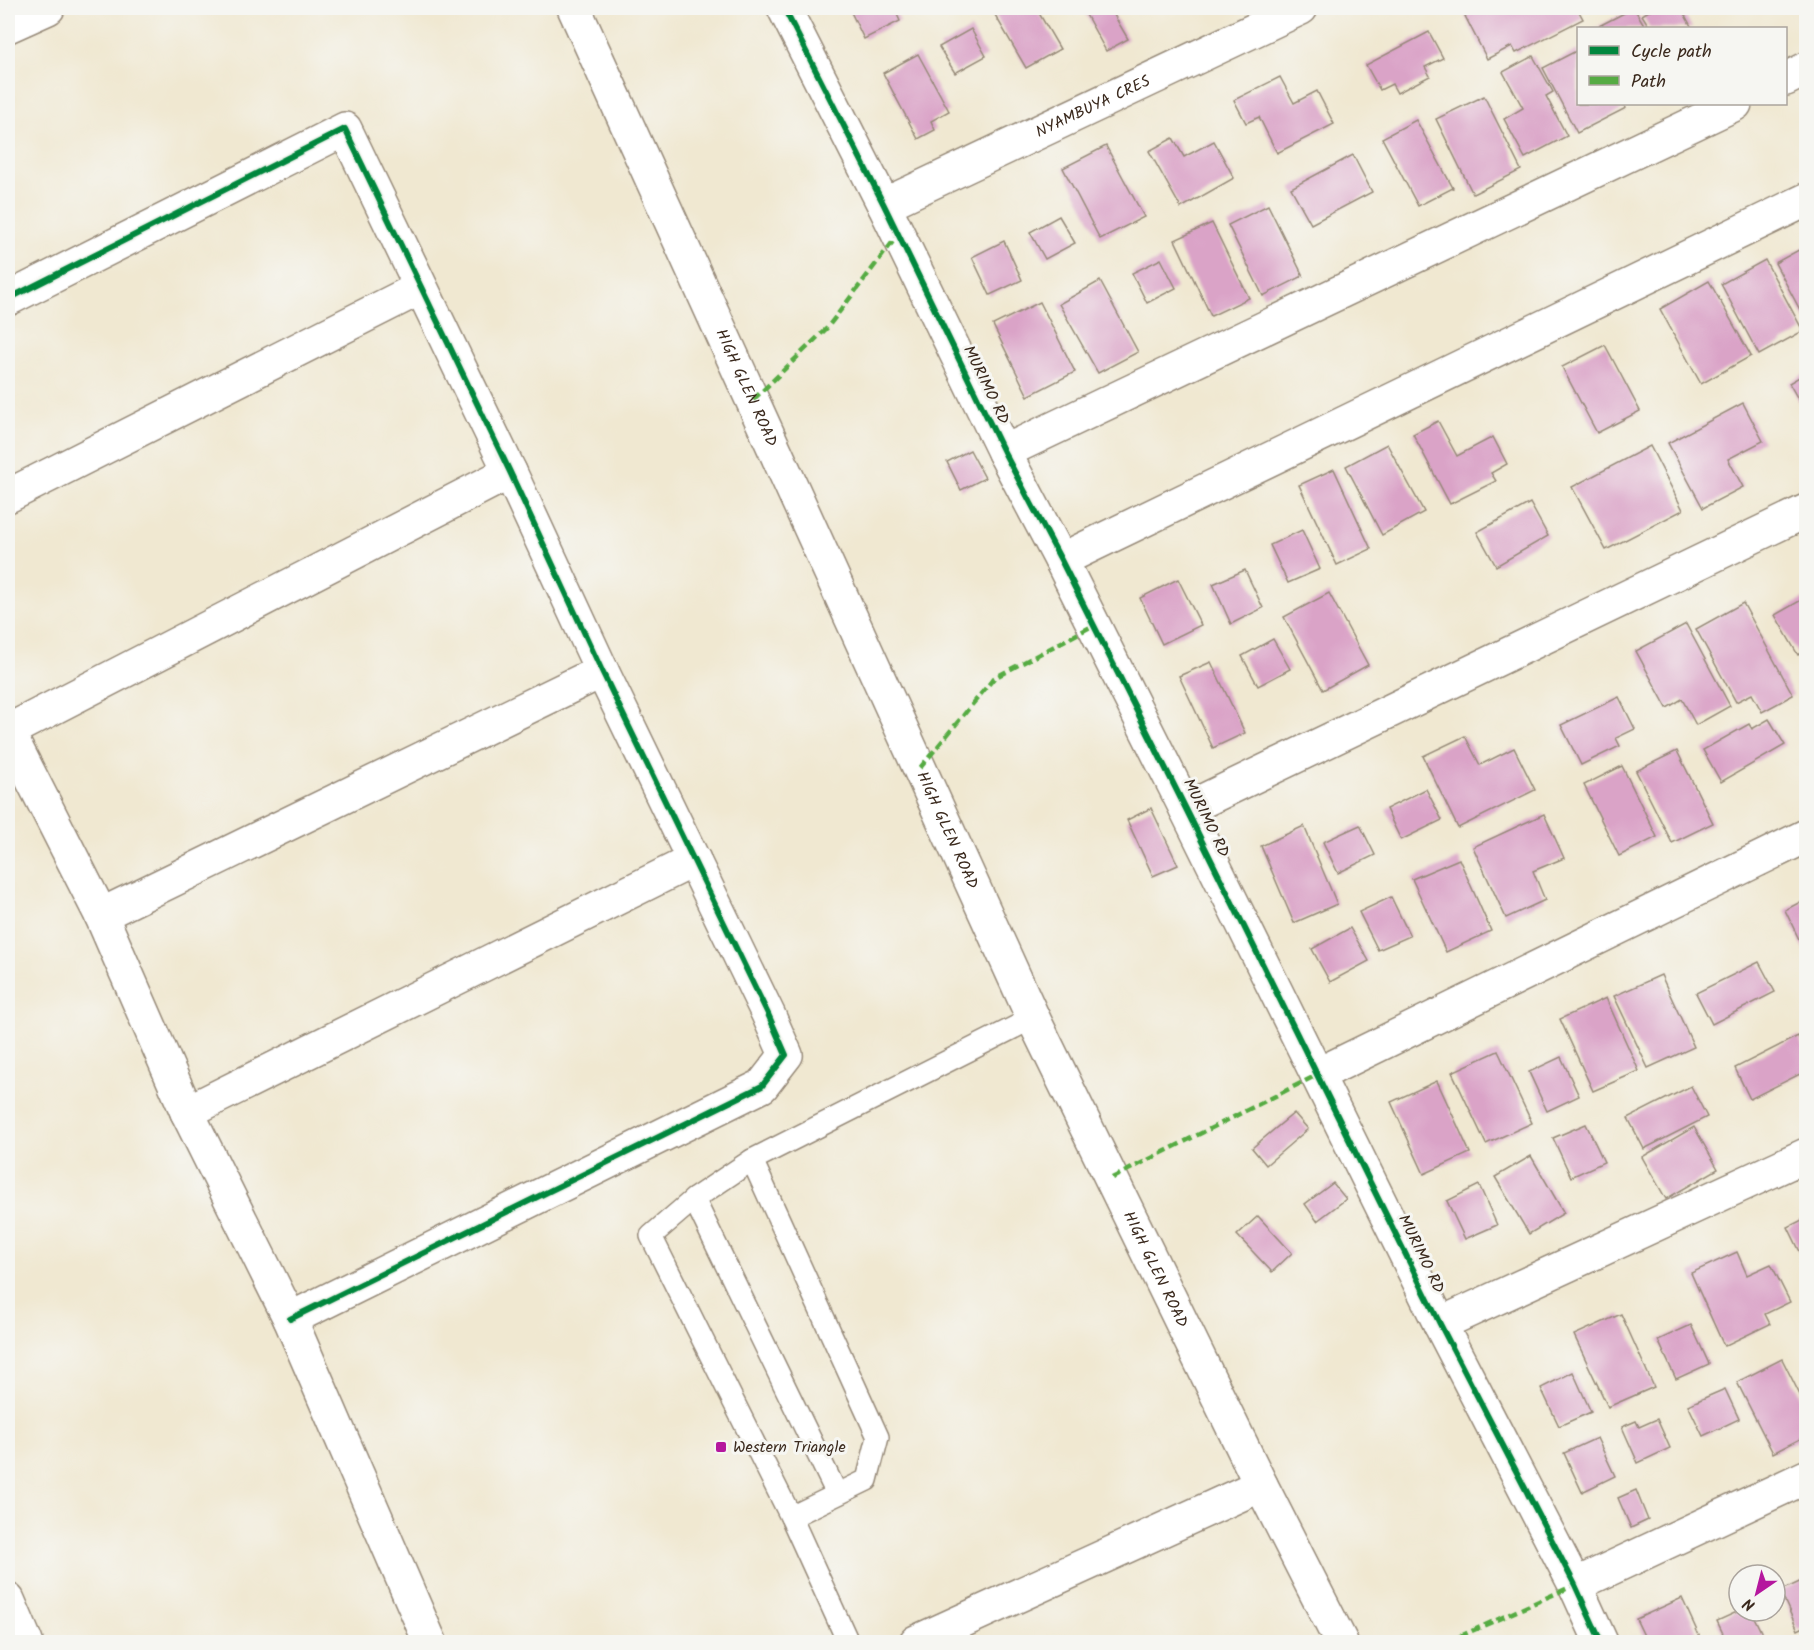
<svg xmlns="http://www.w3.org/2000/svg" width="1814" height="1650" font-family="Kalam,sans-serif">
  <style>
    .building { fill: #daa3c7 }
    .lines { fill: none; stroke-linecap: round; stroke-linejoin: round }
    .lane-casing { stroke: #968978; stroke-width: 24 }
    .street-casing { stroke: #968978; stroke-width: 36 }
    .primary-casing { stroke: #968978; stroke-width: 36 }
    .lane { stroke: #fff; stroke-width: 21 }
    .street { stroke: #fff; stroke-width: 33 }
    .primary { stroke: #fff; stroke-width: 33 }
    .quiet { stroke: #55ab43; stroke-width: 4.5; stroke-dasharray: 9 4.5; stroke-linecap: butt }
    .cycleway-casing { stroke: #f6f6f2; stroke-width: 10 }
    .cycleway { stroke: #00873e; stroke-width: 6 }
    .poi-dot { fill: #b5179e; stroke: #f6f6f2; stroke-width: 2 }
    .labels { text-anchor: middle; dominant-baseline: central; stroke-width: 6; stroke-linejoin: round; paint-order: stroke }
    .street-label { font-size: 16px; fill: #3b2a1e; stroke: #f6f6f2 }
    .poi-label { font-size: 16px; fill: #3b2a1e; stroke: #f6f6f2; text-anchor: start }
  </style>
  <rect width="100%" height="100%" fill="#f6f6f2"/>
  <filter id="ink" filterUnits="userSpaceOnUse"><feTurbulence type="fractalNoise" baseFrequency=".0167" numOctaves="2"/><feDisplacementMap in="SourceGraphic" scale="12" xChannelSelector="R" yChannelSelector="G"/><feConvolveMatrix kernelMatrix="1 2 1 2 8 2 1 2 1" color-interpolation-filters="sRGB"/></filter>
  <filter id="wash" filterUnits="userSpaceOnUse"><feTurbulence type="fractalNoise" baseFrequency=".008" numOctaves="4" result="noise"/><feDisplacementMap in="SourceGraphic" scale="24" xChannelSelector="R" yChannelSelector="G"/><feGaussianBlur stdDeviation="1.35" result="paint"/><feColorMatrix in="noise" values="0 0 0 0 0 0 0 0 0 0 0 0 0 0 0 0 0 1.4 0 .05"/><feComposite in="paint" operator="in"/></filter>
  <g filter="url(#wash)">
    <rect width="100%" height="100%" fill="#f0e8d1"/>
    <g id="blocks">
      <!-- building -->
      <g class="building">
        <path d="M849 8H894L900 21 864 39Z"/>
        <path d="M991 8H1036L1060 49 1026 68Z"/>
        <path d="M1075 8H1110L1128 39 1106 51 1084 11 1079 14Z"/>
        <path d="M1481 8H1577L1583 19 1516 53 1512 46 1487 59 1465 16Z"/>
        <path d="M1634 8 1646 28H1595Z"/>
        <path d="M1654 8H1681L1692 28H1650L1642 15Z"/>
        <path d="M971 29 986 56 955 73 939 47Z"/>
        <path d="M1429 32 1443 58 1425 67 1430 76 1397 93 1392 84 1380 90 1366 65Z"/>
        <path d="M1578 50V104H1623L1626 108 1577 133 1543 68Z"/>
        <path d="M918 54 949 111 931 121 935 130 918 139 883 73Z"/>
        <path d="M1533 56 1553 92 1546 96 1567 136 1525 158 1504 119 1523 108 1503 72Z"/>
        <path d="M1280 77 1294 103 1317 91 1334 124 1277 153 1259 117 1246 123 1234 100Z"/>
        <path d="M1484 96 1521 170 1473 194 1436 119Z"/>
        <path d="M1416 120 1453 188 1418 206 1382 138Z"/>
        <path d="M1173 138 1184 157 1214 141 1234 178 1181 208 1149 151Z"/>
        <path d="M1106 146 1144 217 1100 239 1063 168Z"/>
        <path d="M1353 155 1372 192 1311 224 1291 188Z"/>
        <path d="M1268 205 1303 276 1263 296 1228 225Z"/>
        <path d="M1059 216 1075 243 1045 259 1030 232Z"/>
        <path d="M1212 223 1249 298 1211 316 1175 240Z"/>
        <path d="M1004 241 1022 280 990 295 972 257Z"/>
        <path d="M1806 246V321L1775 263Z"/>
        <path d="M1161 259 1176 288 1147 303 1132 273Z"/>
        <path d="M1765 260 1803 331 1759 355 1721 284Z"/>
        <path d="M1100 281 1138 352 1098 373 1059 304Z"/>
        <path d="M1709 281 1751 356 1701 384 1660 309Z"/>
        <path d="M1040 302 1075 372 1028 396 993 325Z"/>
        <path d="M1605 345 1640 411 1597 433 1562 367Z"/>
        <path d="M1806 373V413L1789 383Z"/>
        <path d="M1743 403 1763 441 1728 459 1743 487 1703 508 1668 443Z"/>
        <path d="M1438 421 1457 456 1493 437 1507 464 1491 473 1496 481 1450 504 1413 434Z"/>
        <path d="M1387 444 1424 512 1382 535 1346 466Z"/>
        <path d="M1650 446 1683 510 1606 550 1572 487Z"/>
        <path d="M970 450 985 478 961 490 947 462Z"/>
        <path d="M1334 469 1371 549 1337 565 1299 485Z"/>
        <path d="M1530 503 1548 536 1496 566 1477 532Z"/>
        <path d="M1302 530 1320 569 1288 583 1270 545Z"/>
        <path d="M1245 570 1263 608 1231 624 1213 584Z"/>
        <path d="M1178 579 1201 625 1162 644 1140 598Z"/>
        <path d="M1329 593 1368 665 1323 690 1284 617Z"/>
        <path d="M1803 599 1806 605V651L1798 655 1775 615Z"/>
        <path d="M1743 603 1793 695 1762 712 1752 694 1736 702 1696 629Z"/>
        <path d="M1686 624 1730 706 1696 725 1682 699 1667 708 1636 651Z"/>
        <path d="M1273 639 1290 669 1258 686 1242 656Z"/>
        <path d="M1211 662 1245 733 1213 748 1179 676Z"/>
        <path d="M1619 697 1635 729 1616 738 1620 746 1581 765 1561 725Z"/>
        <path d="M1769 719 1785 745 1721 782 1703 750 1749 724 1752 729Z"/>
        <path d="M1465 736 1480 765 1514 748 1535 790 1458 828 1423 756Z"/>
        <path d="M1677 751 1713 823 1672 843 1636 771Z"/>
        <path d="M1622 766 1657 837 1619 856 1584 785Z"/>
        <path d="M1426 789 1442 820 1401 840 1386 809Z"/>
        <path d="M1151 808 1178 865 1153 876 1127 820Z"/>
        <path d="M1544 814 1564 858 1533 871 1545 900 1506 918 1473 847Z"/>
        <path d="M1360 825 1375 855 1338 873 1323 842Z"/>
        <path d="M1304 826 1337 904 1294 923 1261 846Z"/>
        <path d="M1459 859 1491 931 1446 952 1412 879Z"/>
        <path d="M1391 897 1410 936 1378 950 1359 912Z"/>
        <path d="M1806 899V954L1785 910Z"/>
        <path d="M1350 928 1369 961 1330 982 1312 949Z"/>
        <path d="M1759 962 1775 992 1712 1024 1696 993Z"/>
        <path d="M1661 975 1694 1047 1648 1068 1614 996Z"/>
        <path d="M1606 998 1639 1071 1593 1091 1560 1019Z"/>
        <path d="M1798 1036 1806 1054V1071L1750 1099 1735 1068Z"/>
        <path d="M1498 1051 1532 1123 1486 1144 1452 1072Z"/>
        <path d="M1561 1057 1579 1096 1547 1111 1529 1072Z"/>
        <path d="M1437 1081 1470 1153 1424 1174 1391 1102Z"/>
        <path d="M1691 1086 1707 1117 1644 1149 1628 1118Z"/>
        <path d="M1294 1113 1308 1129 1266 1165 1252 1148Z"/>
        <path d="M1586 1124 1604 1162 1571 1177 1553 1138Z"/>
        <path d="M1694 1127 1718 1169 1666 1199 1642 1157Z"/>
        <path d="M1531 1156 1564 1213 1529 1234 1495 1177Z"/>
        <path d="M1333 1183 1346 1199 1317 1221 1305 1204Z"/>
        <path d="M1479 1185 1497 1225 1465 1239 1447 1201Z"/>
        <path d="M1258 1216 1292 1253 1272 1272 1237 1235Z"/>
        <path d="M1806 1218V1264L1788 1227Z"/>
        <path d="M1737 1252 1747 1275 1771 1264 1790 1302 1765 1314 1770 1324 1724 1346 1691 1273Z"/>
        <path d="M1621 1314 1654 1387 1608 1407 1574 1335Z"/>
        <path d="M1691 1325 1709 1364 1676 1379 1658 1340Z"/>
        <path d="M1782 1359 1806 1407V1436L1773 1453 1737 1382Z"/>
        <path d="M1573 1372 1591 1412 1559 1426 1541 1388Z"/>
        <path d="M1725 1389 1739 1419 1703 1436 1688 1405Z"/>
        <path d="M1657 1419 1670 1448 1638 1463 1622 1427 1636 1421 1639 1427Z"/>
        <path d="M1597 1438 1615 1476 1582 1492 1564 1453Z"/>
        <path d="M1636 1490 1648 1520 1631 1528 1618 1498Z"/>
        <path d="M1806 1579V1626L1798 1630 1780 1591Z"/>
        <path d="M1682 1598 1702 1642H1647L1636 1619Z"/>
        <path d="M1739 1611H1751L1766 1642H1727L1717 1621Z"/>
      </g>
    </g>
  </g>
  <g filter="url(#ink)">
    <use href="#blocks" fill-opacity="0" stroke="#968978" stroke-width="1.5"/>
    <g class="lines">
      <defs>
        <g id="lane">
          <path d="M752 1160 878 1437 867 1480 791 1517"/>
          <path d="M694 1199 837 1494"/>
          <path d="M848 1642 791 1517 651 1236 694 1199 752 1160 1033 1018"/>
        </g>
        <g id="street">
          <path d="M784 8 884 205 1004 452 1061 560 1186 809 1440 1324 1575 1585 1601 1642"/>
          <path d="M8 26 48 8"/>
          <path d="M1786 79 1806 69"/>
          <path id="s1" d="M884 205 1301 8"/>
          <path d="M8 299 345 129 510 472 602 671 768 1014 786 1055 762 1086 290 1319"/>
          <path d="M1004 452 1735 104"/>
          <path d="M8 496 420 288"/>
          <path d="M1061 560 1806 200"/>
          <path d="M8 731 510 472"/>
          <path d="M8 732 101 915 187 1112 290 1319 430 1642"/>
          <path d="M1186 809 1806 511"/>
          <path d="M101 915 602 671"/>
          <path d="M1317 1075 1806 836"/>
          <path d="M187 1112 694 860"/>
          <path d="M1440 1324 1806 1155"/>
          <path d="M1575 1585 1806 1477"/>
          <path d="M8 1600 26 1642"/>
          <path d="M916 1642 1261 1485"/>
        </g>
        <g id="primary">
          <path id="s2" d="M574 8 1033 1018 1261 1485 1341 1642"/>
        </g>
      </defs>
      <!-- lane casing -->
      <use href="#lane" class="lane-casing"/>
      <!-- street casing -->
      <use href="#street" class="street-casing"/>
      <!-- primary casing -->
      <use href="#primary" class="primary-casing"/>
      <!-- lane -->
      <use href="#lane" class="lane"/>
      <!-- street -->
      <use href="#street" class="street"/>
      <!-- primary -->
      <use href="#primary" class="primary"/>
      <!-- quiet -->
      <g class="quiet">
        <path d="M753 400 827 328 898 235"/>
        <path d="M920 768 994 678 1094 625"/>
        <path d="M1112 1178 1317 1075"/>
        <path d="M1447 1642 1575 1585"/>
      </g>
      <defs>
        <g id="cycleway">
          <path d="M784 8 884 205 1004 452 1061 560 1186 809 1440 1324 1575 1585 1601 1642"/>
          <path d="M8 299 345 129 510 472 602 671 768 1014 786 1055 762 1086 290 1319"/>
        </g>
      </defs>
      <!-- cycleway casing -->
      <use href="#cycleway" class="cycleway-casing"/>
      <!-- cycleway -->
      <use href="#cycleway" class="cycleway"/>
    </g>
  </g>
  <!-- markers -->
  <rect class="poi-dot" x="715" y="1441" width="12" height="12" rx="3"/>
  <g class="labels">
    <!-- street labels -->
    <g class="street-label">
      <text stroke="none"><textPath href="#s1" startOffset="231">NYAMBUYA CRES</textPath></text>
      <text transform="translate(986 385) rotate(64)">MURIMO RD</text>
      <text stroke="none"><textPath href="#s2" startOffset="417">HIGH GLEN ROAD</textPath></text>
      <text transform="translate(1206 818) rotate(64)">MURIMO RD</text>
      <text stroke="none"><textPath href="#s2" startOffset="903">HIGH GLEN ROAD</textPath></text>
      <text transform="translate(1421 1254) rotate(64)">MURIMO RD</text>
      <text stroke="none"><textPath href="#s2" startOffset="1389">HIGH GLEN ROAD</textPath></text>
    </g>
    <!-- poi labels -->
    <g class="poi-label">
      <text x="733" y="1447">Western Triangle</text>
    </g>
  </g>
  <!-- margin -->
  <rect width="1814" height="1650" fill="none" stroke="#f6f6f2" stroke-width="30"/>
  <!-- legend -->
  <rect x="1577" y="27" width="210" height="78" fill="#f6f6f2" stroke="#aba49d" stroke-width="1.5"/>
  <rect x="1589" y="46" width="30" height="9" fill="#00873e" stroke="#aba49d" stroke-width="1.5"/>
  <text x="1631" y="57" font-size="18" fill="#3b2a1e">Cycle path</text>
  <rect x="1589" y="76" width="30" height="9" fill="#55ab43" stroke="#aba49d" stroke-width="1.5"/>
  <text x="1631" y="87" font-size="18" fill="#3b2a1e">Path</text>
  <!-- north arrow -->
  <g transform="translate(1757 1593) rotate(215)"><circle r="28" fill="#f6f6f2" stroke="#aba49d" stroke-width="1.5"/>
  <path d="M0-4.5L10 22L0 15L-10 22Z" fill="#b5179e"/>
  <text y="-9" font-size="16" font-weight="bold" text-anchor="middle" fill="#3b2a1e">N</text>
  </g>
</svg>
